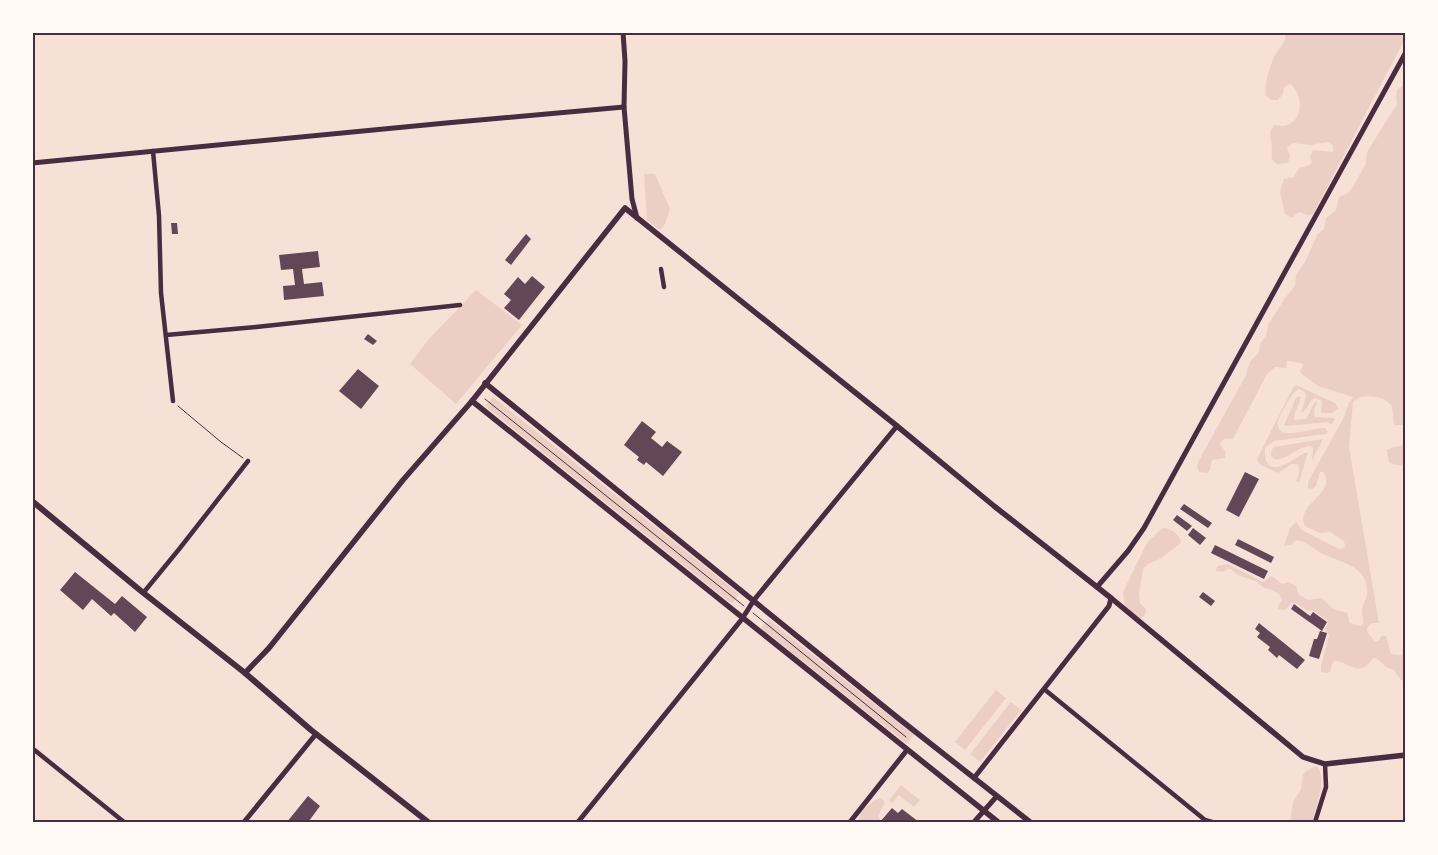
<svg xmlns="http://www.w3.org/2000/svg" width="1438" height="855" font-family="'Roboto Condensed',sans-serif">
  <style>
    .green { fill: #ebcfc5 }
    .building { fill: #644757 }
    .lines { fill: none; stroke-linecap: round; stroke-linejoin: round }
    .path { stroke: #4a2c40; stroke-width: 1 }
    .minor { stroke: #4a2c40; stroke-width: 4.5 }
    .tertiary { stroke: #4a2c40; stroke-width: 5 }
    .secondary { stroke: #4a2c40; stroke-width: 5.5 }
    .primary { stroke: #4a2c40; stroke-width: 6 }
    .neatline { fill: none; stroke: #4a2c40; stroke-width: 2 }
  </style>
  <rect width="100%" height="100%" fill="#f7e1d7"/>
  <!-- green -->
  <g class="green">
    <path d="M1399 32 1401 34 1405 33V39L1313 214 1308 215 1299 212 1292 218 1285 214 1280 192 1284 179 1294 177 1299 168 1310 165 1312 162 1310 156 1313 150 1333 152V145L1327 142 1310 145 1293 143 1287 148 1290 156 1288 163 1277 164 1272 160C1271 156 1272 152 1272 148 1271 138 1267 134 1275 125 1281 126 1286 127 1291 123 1304 115 1302 92 1290 84L1284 87 1283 94 1278 100H1271L1266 96C1264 82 1269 70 1274 57 1279 47 1284 47 1286 33Z"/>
    <path d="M1405 83V425H1394L1392 406C1385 397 1371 395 1360 397L1353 402 1349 447 1379 623H1372L1367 628 1368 633 1375 642 1379 641 1381 636H1386L1391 654 1402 655 1403 648 1404 659H1405V682L1401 680 1394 670 1386 667 1376 658H1373C1359 679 1351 662 1335 661L1333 662 1330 672 1327 673 1321 672V666L1329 635 1325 629 1328 624 1327 620 1313 611H1307L1296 603H1292L1286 609 1278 610V606L1282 600C1279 590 1272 591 1263 587 1261 586 1259 584 1257 582 1248 578 1237 576 1231 569H1227L1223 572 1215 571 1218 566 1228 564 1263 582 1272 576 1282 584 1289 582 1296 586 1299 595 1309 600 1322 598 1333 609 1347 613 1350 623 1360 626 1363 624C1364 619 1361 614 1362 609 1363 604 1366 599 1367 595 1369 566 1344 564 1323 554 1314 550 1307 541 1296 540L1291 545 1284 546 1290 528 1296 522 1302 530 1333 546 1340 549 1345 547 1344 541 1330 532 1319 533 1305 526C1294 504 1338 494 1323 472H1320L1316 486 1313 489 1308 488V482L1344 417 1349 402 1352 399 1353 397 1318 386 1302 374 1300 372 1303 365 1301 363 1287 361 1286 368 1275 367 1267 374 1233 439 1225 438 1220 444 1225 451V458L1212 460 1210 470 1207 473 1199 472 1197 467 1198 462 1246 375 1250 362 1259 352 1260 344 1266 335 1268 325 1285 298 1295 286 1296 275 1305 262 1317 235 1324 229 1326 218 1336 210 1339 197 1348 193 1353 187 1366 163 1367 152 1397 104 1396 98 1397 90Z"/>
    <path d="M644 174H655L670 209 665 224 660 230 647 220Z"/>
    <path d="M476 290 522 325 456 404 410 364 428 340Z"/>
    <path d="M1296 385 1335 403 1339 409 1331 413H1321L1322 401 1315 398C1308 401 1309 410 1301 413L1306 397 1305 392 1299 389C1292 392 1281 413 1278 421 1277 425 1279 430 1282 432 1289 436 1315 428 1325 428L1328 432 1326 434 1274 441 1265 448C1265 453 1264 459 1268 464 1277 475 1298 454 1308 452L1299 483 1296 481C1299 476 1301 469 1297 464H1292L1278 473 1259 464 1257 459 1293 388Z"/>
    <path d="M1299 396 1301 398 1294 415V420L1306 419 1315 402 1317 403 1314 410 1315 417 1334 418 1335 419 1331 425 1328 422 1287 426 1284 425 1296 398Z"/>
    <path d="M493 397 739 594 732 604 485 406Z"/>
    <path d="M1323 439 1312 461 1313 448 1311 446C1297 446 1288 461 1274 459 1270 456 1270 451 1274 447Z"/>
    <path d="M1405 445V466L1396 465 1389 462 1387 450 1393 447Z"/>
    <path d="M1162 528C1171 527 1180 535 1181 543L1160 559 1148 564 1143 569 1139 594 1140 603 1146 609 1145 615 1141 618H1136L1125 608 1123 592 1147 543Z"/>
    <path d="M768 619 914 735 907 744 761 628Z"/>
    <path d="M996 690 1006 698 965 750 955 742Z"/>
    <path d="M1011 702 1021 710 980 762 970 754Z"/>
    <path d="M1316 766C1329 778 1315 808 1312 822H1290L1293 802 1301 789 1303 775 1306 771Z"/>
    <path d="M901 785 920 800 914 807 899 795 892 803 889 800Z"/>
    <path d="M881 798 885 802 878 816 882 822H855L860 818 861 811 877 799Z"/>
  </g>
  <!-- building -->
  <g class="building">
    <path d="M171 223H177L178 234H172Z"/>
    <path d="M526 234 531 239 511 265 505 260Z"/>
    <path d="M318 251 320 267 302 269 304 284 322 282 324 296 284 300 283 286 295 285 293 269 281 270 279 255Z"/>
    <path d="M532 276 545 287 519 320 504 308 511 300 504 294 518 277 525 284Z"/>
    <path d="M368 334 377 341 373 345 364 339Z"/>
    <path d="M358 369 379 386 361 409 339 391Z"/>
    <path d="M642 421 656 432 651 438 662 447 667 441 682 452 663 476 646 462 644 465 637 460 639 457 624 445Z"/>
    <path d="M1245 472 1259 479 1239 517 1226 510Z"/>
    <path d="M1184 504 1212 523 1208 528 1180 509Z"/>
    <path d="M1177 515 1192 526 1187 531 1173 520Z"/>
    <path d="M1193 528 1206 538 1200 545 1188 535Z"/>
    <path d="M1238 539 1274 557 1271 563 1235 545Z"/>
    <path d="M1215 545 1268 571 1264 579 1211 553Z"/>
    <path d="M75 572 115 604 122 596 147 617 135 632 114 613 111 616 92 599 83 610 60 590Z"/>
    <path d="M1203 592 1215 601 1211 606 1199 597Z"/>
    <path d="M1294 604 1310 616 1313 612 1327 622 1322 631 1291 609Z"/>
    <path d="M1259 623 1305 660 1297 669 1279 655 1277 658 1268 650 1270 647 1257 637 1260 633 1255 629Z"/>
    <path d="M1320 631 1327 633 1319 659 1309 656 1314 639H1317Z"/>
    <path d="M308 796 320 806 309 821 311 822H287Z"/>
    <path d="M892 808 898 813 902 809 919 822H880Z"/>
  </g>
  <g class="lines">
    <!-- path -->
    <g class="path">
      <path d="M485 399 744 606"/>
      <path d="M178 406 221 442 243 458"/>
      <path d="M753 613 906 737"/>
    </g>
    <!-- minor -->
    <g class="minor">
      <path d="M153 151 159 216 161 293 173 401"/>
      <path d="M661 269 664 287"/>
      <path d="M166 335 256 327 460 305"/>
      <path d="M144 592 180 548 248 461"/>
      <path d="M1044 689 1205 820 1212 822"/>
      <path d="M32 748 124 822"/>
      <path d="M1315 822 1326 787 1325 764"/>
    </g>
    <!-- tertiary -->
    <g class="tertiary">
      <path d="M623 32 625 61 624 107 632 199 637 218"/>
      <path d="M32 163 446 123 624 107"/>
      <path d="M1097 587 1128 551 1144 528 1406 52"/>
      <path d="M974 778 1109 606 1111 598"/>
      <path d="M244 822 316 734"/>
      <path d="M578 822 742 619 754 600 897 426"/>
      <path d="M850 822 907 750"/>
      <path d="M974 822 997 796"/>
    </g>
    <!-- secondary -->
    <g class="secondary">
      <path d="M485 383 898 718 1030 822"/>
      <path d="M472 401 998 822"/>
      <path d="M245 673 269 648 403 480 472 401 625 208 897 426 994 506 1111 598 1303 757 1325 764 1406 755"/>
    </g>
    <!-- primary -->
    <path class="primary" d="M32 501 141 591 245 673 311 730 428 822"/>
  </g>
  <!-- border -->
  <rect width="1438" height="855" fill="none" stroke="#fffaf5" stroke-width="68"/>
  <rect x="34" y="34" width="1370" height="787" class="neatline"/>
</svg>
